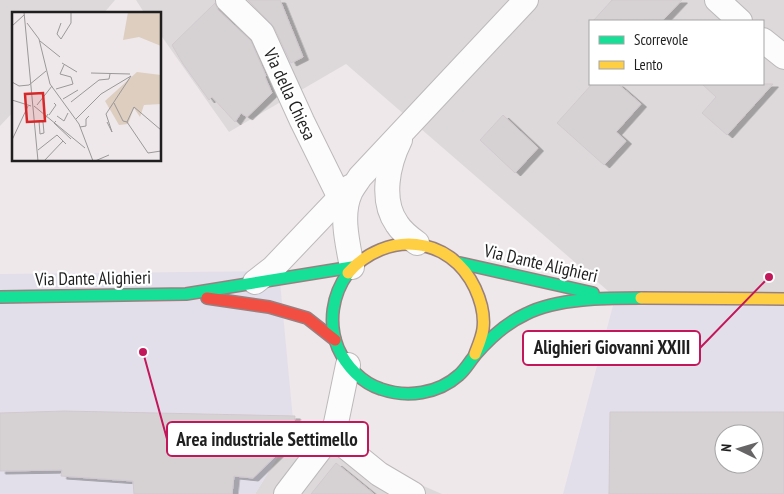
<svg xmlns="http://www.w3.org/2000/svg" width="784" height="494" font-family="'PT Sans Narrow',sans-serif">
  <style>
    .residential { fill: #ddd9db; fill-rule: evenodd }
    .industrial { fill: #e2dfea; fill-rule: evenodd }
    .building { fill: #d6d2d4; stroke: #d1c9ce; fill-rule: evenodd; filter: url(#shadow) }
    .lines { fill: none; stroke-linecap: round; stroke-linejoin: round }
    .street-casing { stroke: #bcb9bb; stroke-width: 26 }
    .fast-casing { stroke: #988081; stroke-width: 14 }
    .slow-casing { stroke: #988081; stroke-width: 14 }
    .jam-casing { stroke: #988081; stroke-width: 14 }
    .street { stroke: #fcfcfc; stroke-width: 24 }
    .fast { stroke: #16e098; stroke-width: 11 }
    .slow { stroke: #ffcf43; stroke-width: 11 }
    .jam { stroke: #f24e42; stroke-width: 11 }
    .labels { text-anchor: middle; dominant-baseline: central; stroke-width: 4.5; stroke-linejoin: round; paint-order: stroke }
    .street-label { font-size: 18px; fill: #1f1f1f; stroke: #fff }
    .inset-road { fill: none; stroke: #9b9899; stroke-width: 1 }
    .view { fill: #d62828; fill-opacity: 0.15; stroke: #d62828; stroke-width: 2.5 }
    .inset-edge { fill: none; stroke: #1f1f1f; stroke-width: 2.5 }
    .leader { fill: none; stroke: #c2185b; stroke-width: 2 }
    .callout-dot { fill: #c2185b; stroke: #fff; stroke-width: 2 }
    .callout { fill: #fff; stroke: #c2185b; stroke-width: 2 }
    .callout-label { font-size: 19px; text-anchor: middle; font-weight: bold; fill: #1f1f1f }
  </style>
  <defs>
    <filter id="shadow"><feDropShadow dx="5.5" dy="3" stdDeviation="0" flood-color="#0004"/></filter>
  </defs>
  <rect width="100%" height="100%" fill="#eee8eb"/>
  <!-- residential -->
  <g class="residential">
    <path d="M0 0H115L103 14H14V111L0 126Z"/>
    <path d="M136 0H784V298L615 297 346 64 229 132 160 34V14H145ZM590 21H763V84H590Z"/>
    <path d="M294 430 442 494H255Z"/>
  </g>
  <!-- industrial -->
  <g class="industrial">
    <path d="M279 271 294 430 255 494H0V274Z"/>
    <path d="M615 298 784 299V494H563ZM724 434H754V464H724Z"/>
  </g>
  <!-- building -->
  <g class="building">
    <path d="M248 0H280L303 57 291 63 274 27Z"/>
    <path d="M612 0H682L662 21H593Z"/>
    <path d="M215 3 218 10 251 41 266 76 265 77 272 93 247 117 241 113 235 122 212 97 209 100 183 64 172 45Z"/>
    <path d="M592 84H618L641 104 616 132 626 141 604 165 557 123Z"/>
    <path d="M702 84H773L727 135 702 113 716 97Z"/>
    <path d="M503 115 538 148 515 173 480 140Z"/>
    <path d="M64 411 295 416 292 440 253 478 234 476 232 494H134L133 481 61 476 62 470 0 471V413Z"/>
    <path d="M610 412H784V494H609ZM724 434H754V464H724Z"/>
    <path d="M336 463 374 494H311Z"/>
  </g>
  <g class="lines">
    <defs>
      <g id="street">
        <path d="M228 0 262 33 302 121 340 198"/>
        <path d="M717 0 740 21"/>
        <path d="M763 40 784 57"/>
        <path d="M400 140C388 164 380 200 397 224 402 232 410 238 417 243"/>
        <path d="M352 267C348 245 340 215 350 193 352 188 357 182 360 177L526 0"/>
        <path d="M255 282 273 268 350 187"/>
        <path d="M331 435 379 474 413 494"/>
        <path d="M286 494 331 435 336 423 348 365"/>
      </g>
      <g id="fast">
        <path d="M460 263 593 293"/>
        <path d="M348 273C332 295 328 323 338 348 346 366 362 383 381 389 407 398 438 394 459 375 466 369 470 361 476 354 490 338 506 323 526 314 557 298 607 298 641 298"/>
        <path d="M0 297 186 294 352 267"/>
      </g>
      <g id="slow">
        <path d="M348 273C386 230 450 235 475 288 481 301 485 314 483 329 482 337 478 346 475 354"/>
        <path d="M641 298 784 299"/>
      </g>
      <path id="jam" d="M207 298 269 307 307 318 335 340"/>
    </defs>
    <!-- street casing -->
    <use href="#street" class="street-casing"/>
    <!-- fast casing -->
    <use href="#fast" class="fast-casing"/>
    <!-- slow casing -->
    <use href="#slow" class="slow-casing"/>
    <!-- jam casing -->
    <use href="#jam" class="jam-casing"/>
    <!-- street -->
    <use href="#street" class="street"/>
    <!-- fast -->
    <use href="#fast" class="fast"/>
    <!-- slow -->
    <use href="#slow" class="slow"/>
    <!-- jam -->
    <use href="#jam" class="jam"/>
  </g>
  <g class="labels">
    <!-- street labels -->
    <g class="street-label">
      <text transform="translate(290 94) rotate(65)">Via della Chiesa</text>
      <text transform="translate(541 263) rotate(13)">Via Dante Alighieri</text>
      <text transform="translate(93 278) rotate(-1)">Via Dante Alighieri</text>
    </g>
  </g>
  <!-- overview -->
  <g transform="translate(12 12)">
    <rect width="149" height="149" fill="#eee8eb"/>
    <path d="M116 0H149V34L127 25 111 28ZM125 60 149 63V92L132 93 128 105 122 96 116 112 107 113 93 89Z" fill="#ddcebf"/>
    <path class="inset-road" d="M12 0 26 149M15 11 27 27 38 72 67 112 81 149M49 11 45 22 49 27 59 11V0M0 14 12 3M28 29 48 45M50 51 65 60M79 61 118 62M0 70 7 74 17 73 34 59M44 77 61 72 59 65 48 62 52 53M51 87 66 78M0 88 19 94M59 90 87 68 97 67 98 62M102 91 111 109 115 110 122 95 149 118M25 93 40 74M22 94 73 136M37 103 44 93 42 91M45 104 52 109 56 101M64 107 89 82 119 64 94 102 100 120 95 110M44 109 42 111 59 127M31 110 27 109 28 122 32 121 31 110 36 102M115 110 136 141 149 139M68 115 74 114V107L77 104M0 128 16 94M26 138 45 123 54 132M32 149 51 129M83 149 97 143"/>
    <path class="view" d="M31 81 33 109 15 110 13 82Z"/>
    <rect width="149" height="149" class="inset-edge"/>
  </g>
  <!-- callouts -->
  <path class="leader" d="M769 277L700 348M143 352L167 439"/>
  <g class="callout-dot">
    <circle cx="769" cy="277" r="5"/>
    <circle cx="143" cy="352" r="5"/>
  </g>
  <g class="callout">
    <rect x="523" y="331" width="177" height="34" rx="5"/>
    <rect x="167" y="422" width="201" height="34" rx="5"/>
  </g>
  <g class="callout-label">
    <text x="612" y="354">Alighieri Giovanni XXIII</text>
    <text x="267" y="446">Area industriale Settimello</text>
  </g>
  <!-- legend -->
  <rect x="589" y="20" width="175" height="65" fill="#ffffff" stroke="#a5a5a5"/>
  <rect x="599" y="36" width="25" height="8" fill="#16e098" stroke="#a5a5a5"/>
  <text x="634" y="45" font-size="15" fill="#1f1f1f">Scorrevole</text>
  <rect x="599" y="61" width="25" height="8" fill="#ffcf43" stroke="#a5a5a5"/>
  <text x="634" y="70" font-size="15" fill="#1f1f1f">Lento</text>
  <!-- north arrow -->
  <g transform="translate(739 449) rotate(275)"><circle r="24" fill="#ffffff" stroke="#a5a5a5"/>
  <path d="M0-4L9 19L0 12L-9 19Z" fill="#676566"/>
  <text y="-8" font-size="14" font-weight="bold" text-anchor="middle" fill="#1f1f1f">N</text>
  </g>
</svg>
